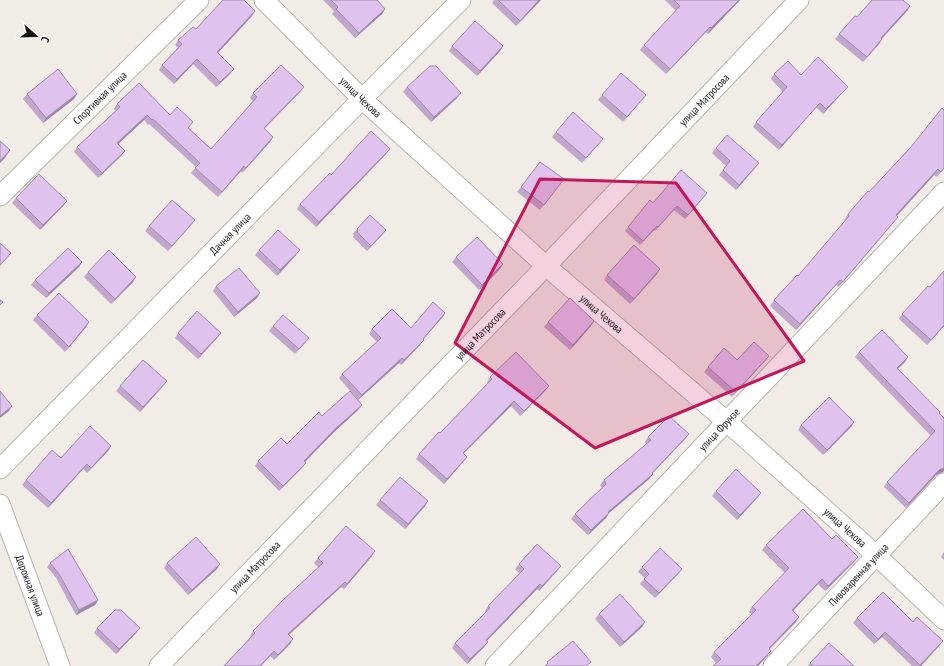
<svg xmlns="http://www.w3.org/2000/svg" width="944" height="666" font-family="'PT Sans Narrow',sans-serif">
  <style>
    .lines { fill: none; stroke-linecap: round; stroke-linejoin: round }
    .minor-casing { stroke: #b9b4ae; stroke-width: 21 }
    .minor { stroke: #fff; stroke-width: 19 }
    .wall { fill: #c1a7cd }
    .shaded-wall { fill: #9d88a7 }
    .building { fill: #e0c2ee; stroke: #9d88a7 }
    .marked { fill: #c2185b; fill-opacity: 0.2; stroke: #c2185b; stroke-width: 3; stroke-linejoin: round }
    .labels { text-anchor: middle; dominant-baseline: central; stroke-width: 4; stroke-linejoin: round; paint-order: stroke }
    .street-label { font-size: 11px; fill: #171513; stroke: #fff }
  </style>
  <rect width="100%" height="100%" fill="#f1ece6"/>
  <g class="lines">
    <defs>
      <g id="minor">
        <path id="s1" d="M264 0 362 99 546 266 726 421 876 555 944 620"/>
        <path id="s2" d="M0 196 199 0"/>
        <path id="s3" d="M0 469 362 99 461 0"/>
        <path id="s4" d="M0 504 60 666"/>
        <path id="s5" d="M159 666 546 266 799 0"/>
        <path id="s6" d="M495 666 944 192"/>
        <path id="s7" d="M773 666 944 483"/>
      </g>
    </defs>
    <!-- minor casing -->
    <use href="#minor" class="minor-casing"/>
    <!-- minor -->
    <use href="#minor" class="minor"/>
  </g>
  <!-- wall -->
  <g class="wall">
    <path d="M323 0H377L385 9 382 14 355 38 332 14 334 11Z"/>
    <path d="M494 0H541L516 26 492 3Z"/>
    <path d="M665 0H740L708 34 706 32 666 74 640 50 644 45 676 11Z"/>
    <path d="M910 6 907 11 882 38 879 44 863 62 835 39 839 34 857 17Z"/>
    <path d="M252 16 218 53 230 74 216 87 193 64 174 84 159 70 162 65 178 48 175 45 178 40 196 29Z"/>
    <path d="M452 46H503L500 51 477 76 449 51Z"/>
    <path d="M774 74 801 75 848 87 844 91 823 114 816 107 779 150 753 127 756 122 783 92 771 79Z"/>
    <path d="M407 87 457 98 431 122 403 92Z"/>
    <path d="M300 92 264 129 273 137 270 142 242 173 241 171 218 197 191 173 196 167 149 124 148 125 144 120 118 144 125 151 121 156 98 178 74 152 77 147 116 111 114 109 117 104 170 115 189 128 211 149 253 101 250 98 253 93Z"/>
    <path d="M27 94H77L74 99 43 123 23 99Z"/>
    <path d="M602 95H646L642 100 623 122 598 100Z"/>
    <path d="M556 132 599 144 582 163 552 137Z"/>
    <path d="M911 147 944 169 937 177 934 175 897 216 894 222 841 284 838 287 836 285 796 330 770 306 774 300 798 276 845 221 844 220 848 214 869 192Z"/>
    <path d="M716 148 759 163 755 168 736 190 719 175 726 166 712 153Z"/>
    <path d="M386 154 316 227 297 209 300 204 331 175Z"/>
    <path d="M560 184 540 210 517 192 521 187Z"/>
    <path d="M704 197 685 219 674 210 655 231 654 230 640 245 625 231 628 227 653 203Z"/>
    <path d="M16 198 67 201 63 206 40 230 12 203Z"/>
    <path d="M191 225 168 251 145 231 149 226Z"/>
    <path d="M357 229 382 235 367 251 353 237 354 235 353 234Z"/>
    <path d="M259 250 296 255 277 276 255 255Z"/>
    <path d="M456 257 503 264 500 269 479 290 452 262Z"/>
    <path d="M82 262 79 267 46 298 31 285 35 280Z"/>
    <path d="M944 271V326L927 345 899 319 902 314 930 287Z"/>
    <path d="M88 272 133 282 111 304 84 277Z"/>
    <path d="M657 274 630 304 604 280 607 275Z"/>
    <path d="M216 286 260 293 257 298 234 317 213 291Z"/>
    <path d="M445 313 423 340 420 345 401 365 399 363 358 400 339 378 342 374 377 342 369 334 372 329 411 328Z"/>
    <path d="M37 315 89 322 86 327 65 352 33 320Z"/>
    <path d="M594 321 591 326 570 350 544 327 548 322Z"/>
    <path d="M273 326 309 338 305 343 295 354 269 331Z"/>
    <path d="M178 333 217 338 198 359 175 338Z"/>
    <path d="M859 352 905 362 898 369 939 413 944 418V471L943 472 936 475 906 508 884 487 887 482 931 436 855 357Z"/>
    <path d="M769 356 765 361 732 397 704 372 708 367 737 360Z"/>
    <path d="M490 377 549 386 545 391 520 416 511 406 463 454 467 457 463 462 444 484 416 459 419 454 488 384 487 382Z"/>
    <path d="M167 381 163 386 140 412 116 391 120 386Z"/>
    <path d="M362 405 358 410 332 434 305 462 302 468 279 491 255 466 258 461 287 444 322 416Z"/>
    <path d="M854 422 851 427 823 455 798 430 801 425Z"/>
    <path d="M689 434 685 439 652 474H653L649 479 609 513 606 518 588 535 571 519 575 514 602 488 600 485 604 480 646 444 645 442 648 437Z"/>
    <path d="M111 446 108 451 87 473 83 469 48 508 22 485 26 480 61 458Z"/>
    <path d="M716 491 761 493 757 498 737 520 712 496Z"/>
    <path d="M380 500 428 501 425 506 405 529 376 505Z"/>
    <path d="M766 545 854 562 825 591 818 584 793 611 796 622 770 649 768 656 758 666H713L716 663 711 657 714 652 752 614 749 612 752 607 785 573 762 550Z"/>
    <path d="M944 552V560L941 557Z"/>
    <path d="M372 556 344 589 341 587 289 635 290 644 274 660 270 656 261 666H224L251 637 250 636 253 631 319 568 314 563 318 558Z"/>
    <path d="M50 563 98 600 95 605 76 615 56 578 47 567Z"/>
    <path d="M167 563 217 569 188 595 164 568Z"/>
    <path d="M519 564 557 571 539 591 537 589 487 640 488 642 484 647 467 664 452 648 455 643 486 613 485 611 488 606 520 574 515 569Z"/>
    <path d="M642 567 678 574 655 598 640 584 645 578 638 572Z"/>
    <path d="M599 614 645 622 642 627 620 647 595 619Z"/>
    <path d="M857 618 913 622 943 641 939 646 921 666H912L882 637 874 644 853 623Z"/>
    <path d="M97 628 136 633 116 654 94 633Z"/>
    <path d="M810 663 854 666H808Z"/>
  </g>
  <!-- shaded-wall -->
  <g class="shaded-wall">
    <path d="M539 0H541L516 26 520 21Z"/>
    <path d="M739 0H740L708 34 711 28Z"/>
    <path d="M910 6 907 11 878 43 881 38Z"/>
    <path d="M385 9 382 14 355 38 359 33Z"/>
    <path d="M255 11 252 16 214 57 217 52Z"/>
    <path d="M710 27 706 32 666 74 670 69Z"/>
    <path d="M882 39 879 44 863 62 867 57Z"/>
    <path d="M503 46 500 51 477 76 480 71Z"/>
    <path d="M197 59 193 64 174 84 177 79Z"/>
    <path d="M234 69 230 74 216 87 220 82Z"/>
    <path d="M304 87 300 92 260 133 264 128Z"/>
    <path d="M848 87 844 91 823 114 826 109Z"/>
    <path d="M461 93 457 98 431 122 434 117Z"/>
    <path d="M77 94 74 99 43 123 46 118Z"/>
    <path d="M820 103 816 107 779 150 782 145Z"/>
    <path d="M147 115 144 120 114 148 117 143Z"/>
    <path d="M273 137 270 142 242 173 246 168Z"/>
    <path d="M390 149 386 154 316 227 319 222Z"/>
    <path d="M10 150 5 158 0 163V161Z"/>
    <path d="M125 151 121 156 98 178 102 173Z"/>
    <path d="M759 163 755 168 736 190 739 185Z"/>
    <path d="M244 166 241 171 218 197 222 192Z"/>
    <path d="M938 169 934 175 892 221 896 215Z"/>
    <path d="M707 193 704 197 685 219 688 215Z"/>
    <path d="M67 201 63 206 40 230 43 225Z"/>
    <path d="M677 206 674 210 655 231 658 227Z"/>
    <path d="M898 217 894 222 838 287 843 282Z"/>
    <path d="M195 220 191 225 168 251 172 246Z"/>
    <path d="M657 226 654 230 640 245 643 241Z"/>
    <path d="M386 230 382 235 367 251 371 246Z"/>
    <path d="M300 250 296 255 277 276 280 270Z"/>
    <path d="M11 253 7 258 0 266V265Z"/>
    <path d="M82 262 79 267 46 298 49 293Z"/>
    <path d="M503 264 500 269 479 290 482 285Z"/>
    <path d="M660 269 657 274 630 304 634 299Z"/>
    <path d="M136 277 133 282 111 304 115 299Z"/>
    <path d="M840 280 836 285 796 330 800 324Z"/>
    <path d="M260 293 257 298 234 317 238 312Z"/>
    <path d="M445 313 442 318 419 344 423 339Z"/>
    <path d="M594 321 591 326 570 350 573 345Z"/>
    <path d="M89 322 86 327 65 352Z"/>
    <path d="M944 325V326L927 345 931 340Z"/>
    <path d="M221 333 217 338 198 359 201 354Z"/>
    <path d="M424 340 420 345 401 365 404 360Z"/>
    <path d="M769 356 765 361 732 397 736 392Z"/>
    <path d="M908 357 905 362 893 373 897 368Z"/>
    <path d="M402 358 399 363 358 400 362 395Z"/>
    <path d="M167 381 163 386 140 412 143 407Z"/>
    <path d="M549 386 545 391 520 416 524 411Z"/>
    <path d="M514 401 511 406 459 458 463 453Z"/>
    <path d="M362 405 358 410 332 434 301 466 304 461 335 429Z"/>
    <path d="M12 406 9 411 0 418V416Z"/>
    <path d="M854 422 851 427 823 455 827 450Z"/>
    <path d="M689 434 685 439 648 478 653 474 649 479 609 513 606 518 588 535 591 530 608 512 652 473Z"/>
    <path d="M111 446 108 451 87 473 91 468Z"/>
    <path d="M467 457 463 462 444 484 447 479Z"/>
    <path d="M306 463 302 468 279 491 283 486Z"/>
    <path d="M87 464 83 469 48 508 51 503Z"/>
    <path d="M944 468V471L943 472 936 475 906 508 909 503 939 470Z"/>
    <path d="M761 493 757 498 737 520 740 515Z"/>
    <path d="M428 501 425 506 405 529 408 524Z"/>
    <path d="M375 551 372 556 344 589 347 584Z"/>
    <path d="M858 557 854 562 825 591 828 586Z"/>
    <path d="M220 564 217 569 188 595 192 590Z"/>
    <path d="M561 566 557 571 539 591 542 586Z"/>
    <path d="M682 569 678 574 655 598 659 593Z"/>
    <path d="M822 579 818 584 789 615 792 610Z"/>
    <path d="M345 582 341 587 284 639 288 634Z"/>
    <path d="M540 584 537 589 483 645 486 640Z"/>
    <path d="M98 600 95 605 76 615 79 610Z"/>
    <path d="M799 617 796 622 765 653 769 648Z"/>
    <path d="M645 622 642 627 620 647 624 642Z"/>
    <path d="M140 628 136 633 116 654 119 649Z"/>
    <path d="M885 632 882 637 874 644 878 639Z"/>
    <path d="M293 639 290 644 274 660 278 655Z"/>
    <path d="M943 641 939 646 921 666H920Z"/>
    <path d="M488 642 484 647 467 664 470 659Z"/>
    <path d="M274 651 270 656 261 666H260Z"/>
    <path d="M771 651 764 659 758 666H756Z"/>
  </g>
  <!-- building -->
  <g class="building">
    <path d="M223 0H244L255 11 217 52 234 69 220 82 197 59 177 79 162 65 182 44 178 40 193 27 196 29Z"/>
    <path d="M331 0H377L385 9 359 33 336 9 338 7Z"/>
    <path d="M498 0H539L520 21Z"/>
    <path d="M674 0H739L711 28 710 27 670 69 644 45 680 6Z"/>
    <path d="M872 0H903L910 6 881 38 882 39 867 57 839 34 855 16 857 17Z"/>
    <path d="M475 21 503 46 480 71 452 46Z"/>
    <path d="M818 57 848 87 826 109 820 103 782 145 756 122 787 87 774 74 788 61 801 75Z"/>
    <path d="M281 65 304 87 264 128 273 137 246 168 244 166 222 192 195 168 200 163 153 119 152 120 147 115 117 143 125 151 102 173 77 147 120 107 117 104 139 83 170 115 177 107 193 122 188 128 211 149 257 97 253 93Z"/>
    <path d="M430 66H436L461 93 434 117 407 87Z"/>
    <path d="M58 69 77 94 46 118 27 94Z"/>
    <path d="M621 73 646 95 627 117 602 95Z"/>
    <path d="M942 108 944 110V168L941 172 938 169 896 215 898 217 845 279 843 282 840 280 800 324 774 300 797 275 798 276 849 216 848 214 868 191 869 192 911 147Z"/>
    <path d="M573 112 603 139 586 158 556 132Z"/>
    <path d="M371 131 390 149 319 222 300 204 330 173 331 175Z"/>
    <path d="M727 135 759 163 739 185 723 170 730 161 716 148Z"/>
    <path d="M0 141 10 150 0 161Z"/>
    <path d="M540 162 564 179 544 205 521 187Z"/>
    <path d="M681 170 707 193 688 215 677 206 658 227 657 226 643 241 628 227 650 200 653 203Z"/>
    <path d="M39 174 67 201 43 225 16 198Z"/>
    <path d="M172 200 195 220 172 246 149 226Z"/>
    <path d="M370 215 386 230 371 246 357 232 358 230 357 229Z"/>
    <path d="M278 230 300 250 280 270 259 250Z"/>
    <path d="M477 237 503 264 482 285 456 257Z"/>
    <path d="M0 243 11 253 0 265Z"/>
    <path d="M634 245 660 269 634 299 607 275Z"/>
    <path d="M68 248 82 262 49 293 35 280Z"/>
    <path d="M109 250 136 277 115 299 88 272Z"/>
    <path d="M239 268 260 293 238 312 216 286Z"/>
    <path d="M944 271V325L931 340 902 314 928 286 930 287Z"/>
    <path d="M59 293 89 322 69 347 37 315Z"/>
    <path d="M570 298 594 321 573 345 548 322Z"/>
    <path d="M0 300 3 302 0 305Z"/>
    <path d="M433 302 445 313 423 339 424 340 404 360 402 358 362 395 342 374 381 338 372 329 392 309 411 328Z"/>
    <path d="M197 311 221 333 201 354 178 333Z"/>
    <path d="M283 315 309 338 299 349 273 326Z"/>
    <path d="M882 330 908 357 897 368 940 412 939 413 944 418V468L939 470 909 503 887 482 935 431 859 352Z"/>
    <path d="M754 342 769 356 736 392 708 367 724 348 737 360Z"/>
    <path d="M516 352 549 386 524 411 514 401 463 453 467 457 447 479 419 454 439 432 440 433 492 379 490 377Z"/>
    <path d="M143 360 167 381 143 407 120 386Z"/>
    <path d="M0 391 12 406 0 416Z"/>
    <path d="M350 391 362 405 335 429 304 461 306 463 283 486 258 461 281 438 287 444 319 412 322 416Z"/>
    <path d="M829 397 854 422 827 450 801 425Z"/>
    <path d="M669 416 689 434 652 473 653 474 608 512 609 513 591 530 575 514 606 484 604 480 651 440 648 437Z"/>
    <path d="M90 426 111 446 91 468 87 464 51 503 26 480 52 450 61 458Z"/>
    <path d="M736 469 761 493 740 515 716 491Z"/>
    <path d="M400 477 428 501 408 524 380 500Z"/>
    <path d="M803 509 832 539 836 535 858 557 828 586 822 579 792 610 799 617 769 648 771 651 756 666H713L721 659 714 652 756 610 752 607 789 568 766 545Z"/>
    <path d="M346 526 375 551 347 584 345 582 288 634 293 639 278 655 274 651 260 666H224L255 633 253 631 283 600 323 563 318 558Z"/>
    <path d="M196 537 220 564 192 590 167 563Z"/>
    <path d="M537 544 561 566 542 586 540 584 486 640 488 642 470 659 455 643 490 608 488 606 524 569 519 564Z"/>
    <path d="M660 548 682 569 659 593 644 579 649 574 642 567Z"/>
    <path d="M68 549 98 600 79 610 59 574 50 563Z"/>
    <path d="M883 592 913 622 917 617 943 641 920 665 885 632 878 639 857 618Z"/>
    <path d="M620 594 645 622 624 642 599 614Z"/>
    <path d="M115 610H121L140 628 119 649 97 628Z"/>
    <path d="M573 641 591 662 586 666H545L548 663 547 662Z"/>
    <path d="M829 643 854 666H813L810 663Z"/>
  </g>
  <!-- marked area -->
  <path class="marked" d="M540 179 676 183 804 361 595 448 455 343Z"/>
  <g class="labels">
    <!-- street labels -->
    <g class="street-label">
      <text stroke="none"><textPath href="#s1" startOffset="137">улица Чехова</textPath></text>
      <text stroke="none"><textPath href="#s2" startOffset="140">Спортивная улица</textPath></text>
      <text stroke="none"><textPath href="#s5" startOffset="786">улица Матросова</textPath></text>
      <text stroke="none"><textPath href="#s3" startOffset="329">Дачная улица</textPath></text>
      <text stroke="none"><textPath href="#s1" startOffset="461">улица Чехова</textPath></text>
      <text stroke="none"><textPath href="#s5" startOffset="462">улица Матросова</textPath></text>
      <text stroke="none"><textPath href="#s6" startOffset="326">улица Фрунзе</textPath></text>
      <text stroke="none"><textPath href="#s1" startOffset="785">улица Чехова</textPath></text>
      <text stroke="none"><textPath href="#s5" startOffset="138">улица Матросова</textPath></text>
      <text stroke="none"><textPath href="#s7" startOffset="125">Пивоваренная улица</textPath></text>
      <text stroke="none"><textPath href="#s4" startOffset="87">Дорожная улица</textPath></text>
    </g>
  </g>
  <!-- north arrow -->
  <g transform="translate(36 36) rotate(110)" stroke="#ffffff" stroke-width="3" paint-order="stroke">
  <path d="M0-3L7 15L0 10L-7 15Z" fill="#171513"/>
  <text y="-6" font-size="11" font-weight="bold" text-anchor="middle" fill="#171513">С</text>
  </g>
</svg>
